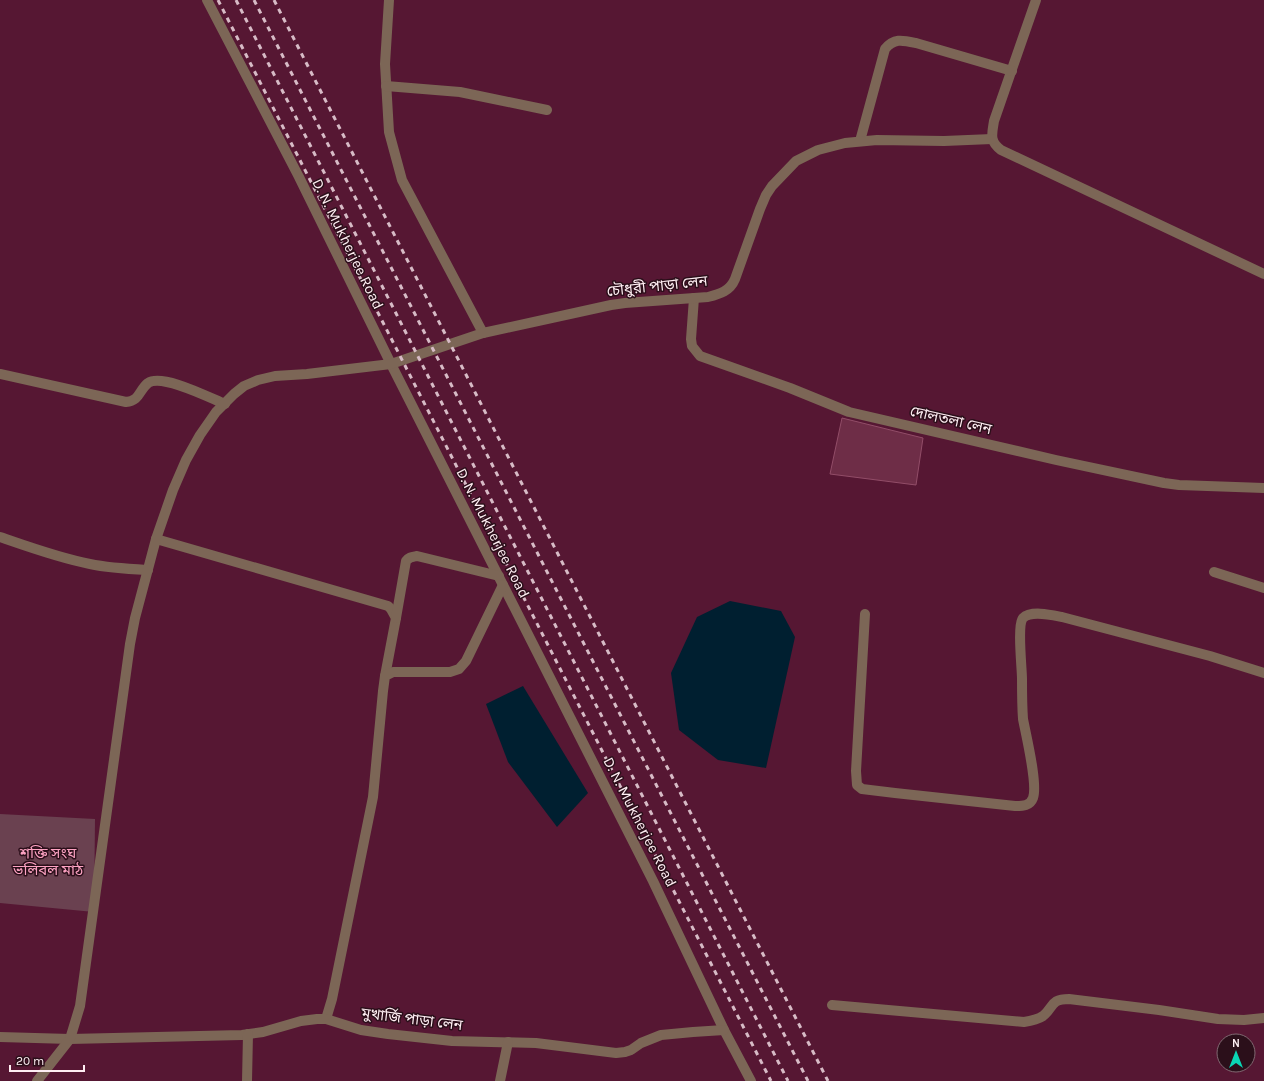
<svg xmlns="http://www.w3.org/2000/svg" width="1264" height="1081" font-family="Karla,'Noto Sans Bengali',sans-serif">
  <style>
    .green { fill: #6a4150 }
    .water { fill: #001f30 }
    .building { fill: #6e2d47; stroke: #924d68 }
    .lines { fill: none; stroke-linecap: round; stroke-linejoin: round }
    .minor { stroke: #7c6656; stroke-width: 10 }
    .rail { stroke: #d7bbc6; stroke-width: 3; stroke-dasharray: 5 5; stroke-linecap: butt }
    .labels { text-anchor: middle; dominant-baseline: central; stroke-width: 3; stroke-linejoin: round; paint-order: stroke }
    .street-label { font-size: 15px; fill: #ffeef3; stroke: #2b0f1a }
    .park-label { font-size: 15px; fill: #fda3c3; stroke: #2b0f1a }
  </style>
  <rect width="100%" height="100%" fill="#561733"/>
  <!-- green -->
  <path class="green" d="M0 814 95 819 94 912 0 903Z"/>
  <!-- water -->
  <g class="water">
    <path d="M730 601 781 611 795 637 766 768 718 760 679 730 671 673 697 617Z"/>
    <path d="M523 686 588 793 557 827 508 762 486 704Z"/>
  </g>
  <!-- building -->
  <path class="building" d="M842 418 923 438 916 485 830 474Z"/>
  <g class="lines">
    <!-- minor -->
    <g class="minor">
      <path d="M207 0 299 177 391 364 653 881 724 1030 751 1081"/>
      <path d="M389 0 385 64 389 132 402 180 483 333"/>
      <path d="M1036 0 994 121C992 134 989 141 1001 150L1264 274"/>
      <path d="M386 86 460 92 547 110"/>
      <path d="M860 141 885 49C894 38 902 40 916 43L1012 71"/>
      <path d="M694 298 691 339 692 346 700 356 790 388 849 412 1056 460 1164 483 1179 485 1264 488"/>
      <path d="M0 374 126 402C140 401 139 390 148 383 162 373 210 398 225 404"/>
      <path d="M0 537C29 547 59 558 90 564 109 568 129 569 148 570"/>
      <path d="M156 539 388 606 391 609 396 618 385 676"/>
      <path d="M1214 572 1264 588"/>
      <path d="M865 614 856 771 857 785 862 789 895 793 1015 806C1023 806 1030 806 1033 798 1038 784 1026 735 1023 719 1022 705 1022 692 1022 679 1022 668 1017 625 1023 618 1031 610 1052 615 1062 617L1210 656 1264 673"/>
      <path d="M396 618 406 561C409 557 412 557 417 556L499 576"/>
      <path d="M832 1005 1024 1022C1031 1021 1037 1020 1043 1016 1054 1007 1050 999 1069 999L1159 1010 1218 1019 1244 1020 1264 1018"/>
      <path d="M326 1019 332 999 373 797 383 691 385 676 393 672H450L459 669 466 661 503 585"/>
      <path d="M0 1037 70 1039 242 1035 263 1032 301 1021 317 1019H326L361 1030 388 1034 452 1041 536 1043 616 1053 625 1052 631 1050 641 1043 661 1035 693 1032 724 1030"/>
      <path d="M37 1081 70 1039 80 1006 130 644 135 618 156 539 173 490 186 460 200 435 216 412 234 394 244 386 258 380 275 376 307 374 391 364 483 333 611 305 625 303 708 297C720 294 730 291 735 279L760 209 766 195 772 186 796 161 818 150 845 143 877 140 944 141 992 139"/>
      <path d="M247 1081 248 1034"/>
      <path d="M500 1081 508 1042"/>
    </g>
    <!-- rail -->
    <g class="rail">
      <path d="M218 0 771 1081"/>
      <path d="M236 0 788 1081"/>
      <path d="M254 0 808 1081"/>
      <path d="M274 0 828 1081"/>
    </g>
  </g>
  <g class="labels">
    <!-- street labels -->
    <g class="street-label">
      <text transform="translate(348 244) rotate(64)">D. N. Mukherjee Road</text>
      <text transform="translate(657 286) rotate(-6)">চৌধুরী পাড়া লেন</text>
      <text transform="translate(951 420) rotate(13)">দোলতলা লেন</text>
      <text transform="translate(493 533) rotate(63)">D. N. Mukherjee Road</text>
      <text transform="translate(640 822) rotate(63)">D. N. Mukherjee Road</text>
      <text transform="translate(412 1019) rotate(7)">মুখার্জি পাড়া লেন</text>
    </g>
    <!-- park labels -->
    <g class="park-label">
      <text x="48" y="853">শক্তি সংঘ<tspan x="48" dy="17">ভলিবল মাঠ</tspan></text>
    </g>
  </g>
  <!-- north arrow -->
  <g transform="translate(1236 1053)"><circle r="19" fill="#2b0f1a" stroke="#806871"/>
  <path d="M0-3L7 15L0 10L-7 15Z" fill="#0ad5b5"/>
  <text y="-6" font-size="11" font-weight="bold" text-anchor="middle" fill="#ffeef3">N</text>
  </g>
  <!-- scale -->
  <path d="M10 1065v6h74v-6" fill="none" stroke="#ffeef3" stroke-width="2"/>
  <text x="16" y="1065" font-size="12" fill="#ffeef3" stroke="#2b0f1a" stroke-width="3" paint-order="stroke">20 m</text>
</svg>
